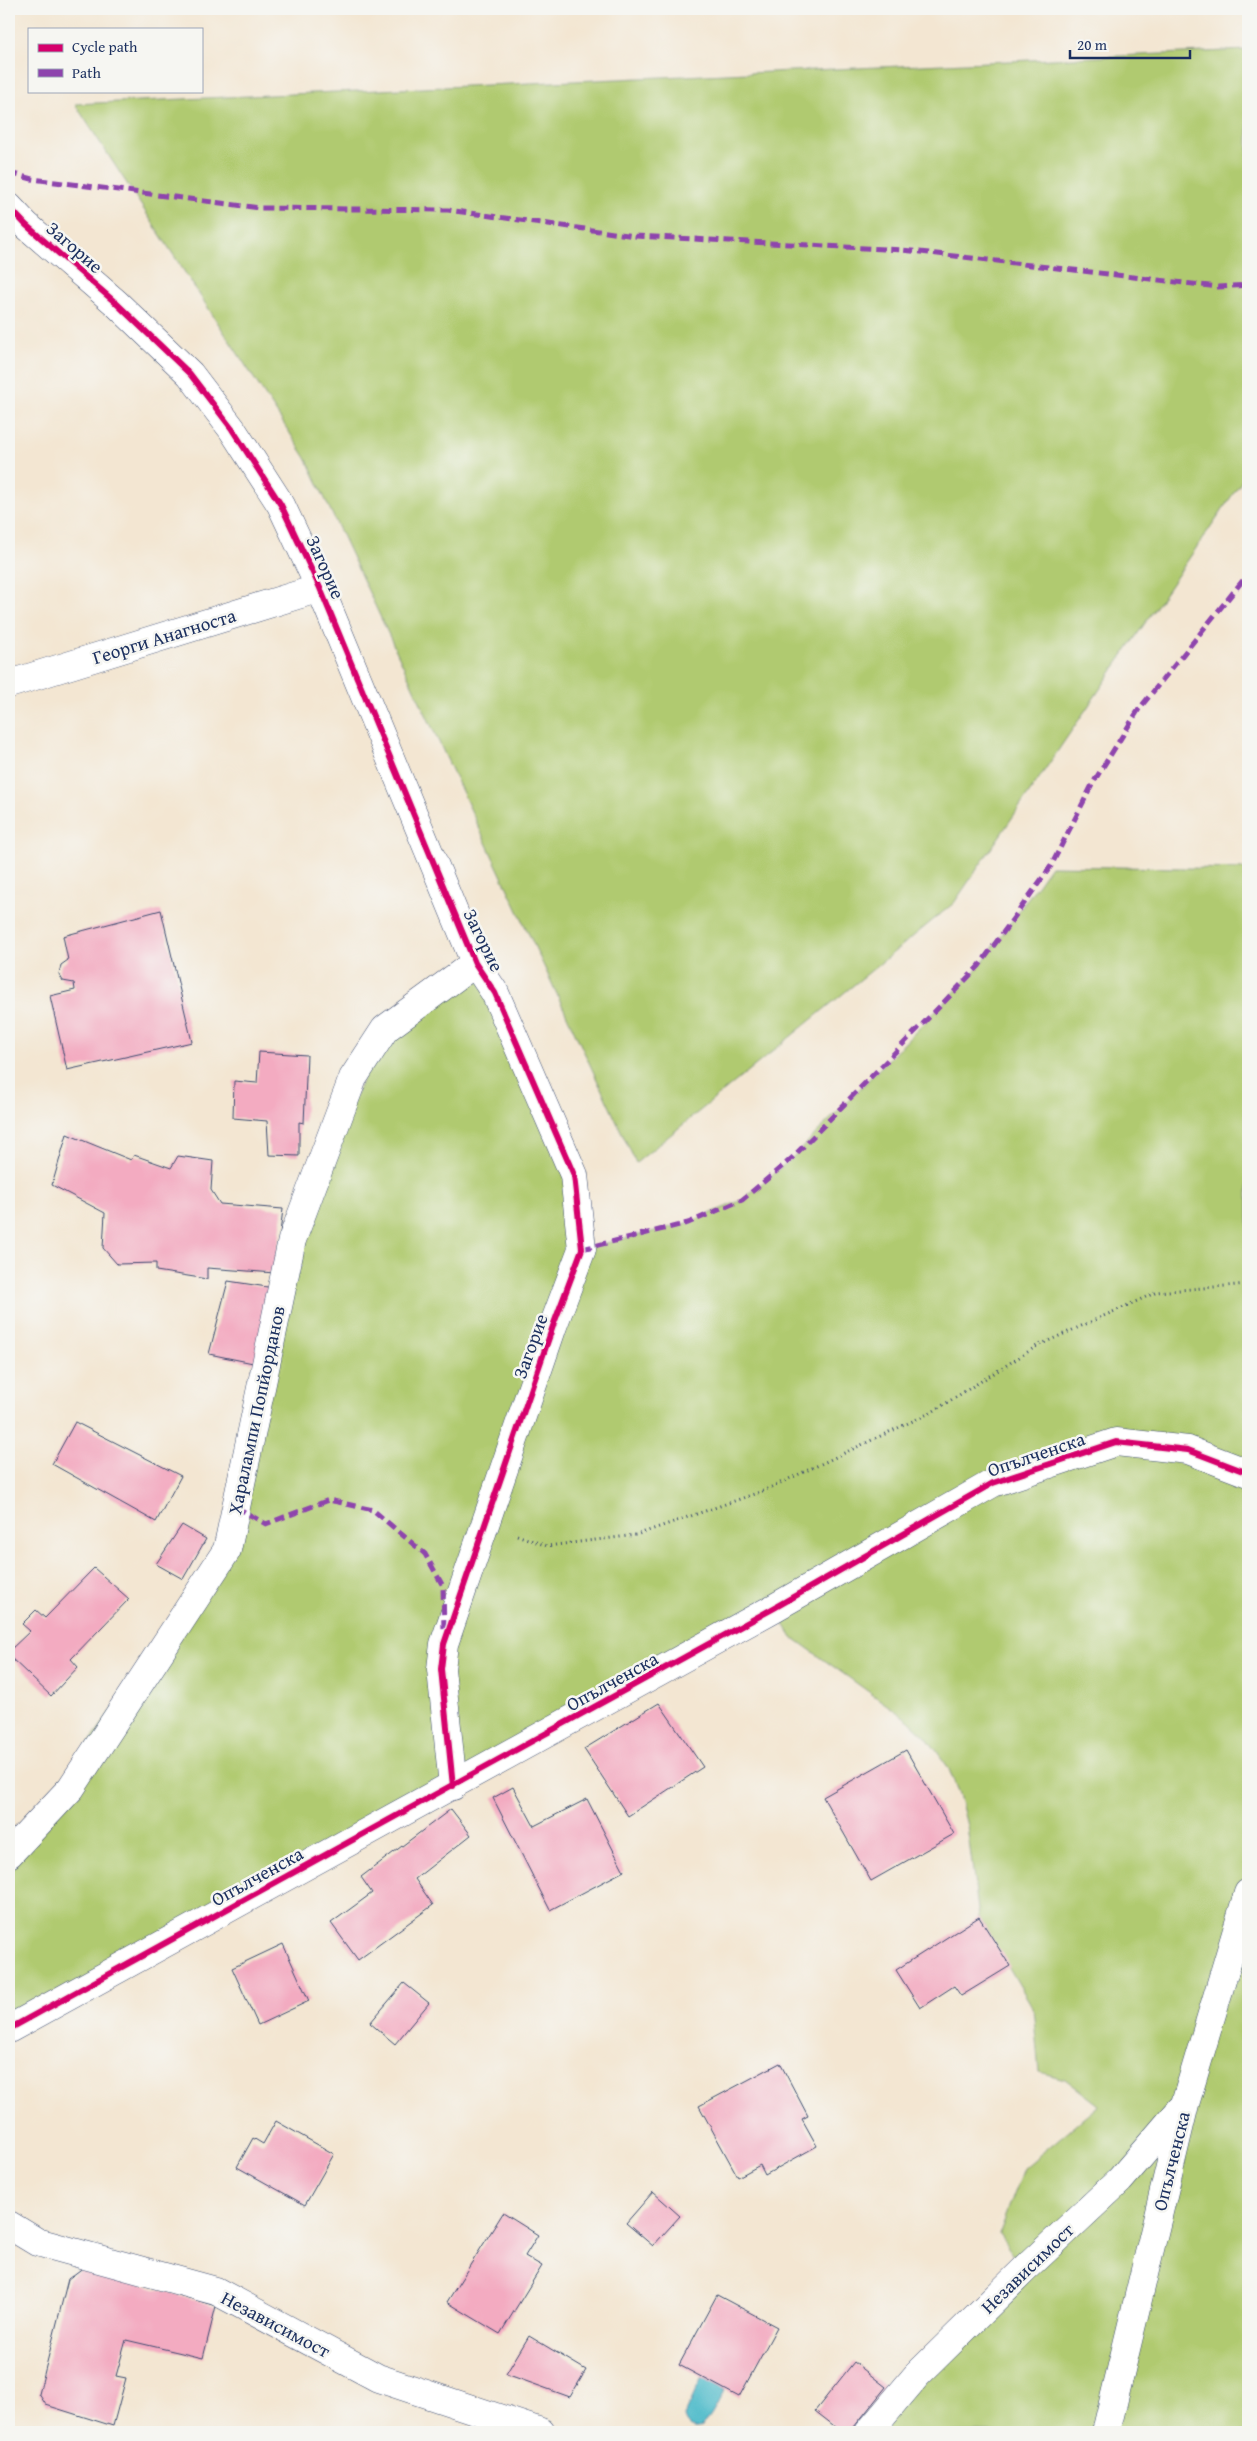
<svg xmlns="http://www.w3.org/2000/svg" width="1257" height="2441" font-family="'Gentium Book Plus',serif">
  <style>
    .green { fill: #b0ca70; stroke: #667c67 }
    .water { fill: #4fbbca; stroke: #357594 }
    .building { fill: #f3abc1 }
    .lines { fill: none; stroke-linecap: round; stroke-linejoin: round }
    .minor-casing { stroke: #3b4a6f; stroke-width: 29 }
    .path { stroke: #3b4a6f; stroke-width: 3; stroke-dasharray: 1 4; stroke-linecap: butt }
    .minor { stroke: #fff; stroke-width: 28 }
    .quiet { stroke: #8e44ad; stroke-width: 5; stroke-dasharray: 10 5; stroke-linecap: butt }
    .cycleway-casing { stroke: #f6f6f2; stroke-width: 9 }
    .cycleway { stroke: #d6006c; stroke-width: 6 }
    .labels { text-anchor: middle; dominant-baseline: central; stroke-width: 5; stroke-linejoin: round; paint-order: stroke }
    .street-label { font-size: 19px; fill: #1b2f5e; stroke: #f6f6f2 }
  </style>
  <rect width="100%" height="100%" fill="#f6f6f2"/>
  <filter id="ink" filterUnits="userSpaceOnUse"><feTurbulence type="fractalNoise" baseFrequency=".02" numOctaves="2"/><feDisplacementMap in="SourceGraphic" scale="10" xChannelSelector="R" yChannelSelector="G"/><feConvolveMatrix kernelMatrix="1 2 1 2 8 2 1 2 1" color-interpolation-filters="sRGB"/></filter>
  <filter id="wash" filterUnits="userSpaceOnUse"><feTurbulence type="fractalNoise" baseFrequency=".0096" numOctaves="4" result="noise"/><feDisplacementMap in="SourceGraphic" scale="20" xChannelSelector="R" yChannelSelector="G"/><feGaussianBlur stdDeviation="1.12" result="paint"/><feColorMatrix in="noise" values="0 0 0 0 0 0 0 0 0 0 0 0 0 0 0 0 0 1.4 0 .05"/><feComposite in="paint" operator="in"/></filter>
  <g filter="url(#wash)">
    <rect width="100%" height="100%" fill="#f3e6d2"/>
    <!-- green -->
    <g class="green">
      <path d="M1248 50V472L954 903 636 1163 306 458 75 104Z"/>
      <path d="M1051 866 1248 869V2432H869L1024 2269 999 2235 1024 2168 1099 2105 1065 2079 1039 2072 1033 2008 979 1917 967 1826 959 1794 948 1767 927 1738 908 1720 792 1637 774 1608 9 2029V1854L227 1550 292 1240 385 1029 475 963 574 1175 582 1249 688 1223 742 1200 791 1159 979 967Z"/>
    </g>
    <!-- water -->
    <path class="water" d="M702 2377 725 2390C719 2400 707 2431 694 2428 688 2427 685 2422 684 2417Z"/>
    <g id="blocks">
      <!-- building -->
      <g class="building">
        <path d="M161 910 192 1042 67 1070 50 996 75 990 74 983 63 981 59 974 61 965 68 960 63 936Z"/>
        <path d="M259 1052 307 1055 304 1123 299 1122V1156L269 1155 267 1121 233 1118 234 1081 257 1083Z"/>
        <path d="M67 1134 131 1160 134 1155 171 1168 178 1156 213 1161 211 1190 220 1204 283 1209 275 1273 207 1268V1279L156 1271V1263L117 1264 103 1248 105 1213 52 1185Z"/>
        <path d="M228 1281 274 1288 258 1364 209 1354Z"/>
        <path d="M75 1422 181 1476 156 1522 52 1464Z"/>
        <path d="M182 1525 206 1539 183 1579 156 1564Z"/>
        <path d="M94 1568 129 1599 71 1659 78 1667 51 1696 9 1656V1651L30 1631 22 1624 36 1610 45 1618Z"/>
        <path d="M659 1703 703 1767 628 1816 584 1749Z"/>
        <path d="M906 1750 954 1834 871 1881 823 1797Z"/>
        <path d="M513 1787 534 1826 587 1799 624 1871 550 1910 493 1798Z"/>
        <path d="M451 1809 471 1835 415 1879 433 1905 358 1960 331 1923 372 1893 361 1877Z"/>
        <path d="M979 1917 1010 1966 961 1996 954 1986 920 2008 896 1970Z"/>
        <path d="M283 1944 309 2001 258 2025 232 1968Z"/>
        <path d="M404 1983 429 2003 395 2044 370 2023Z"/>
        <path d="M780 2063 808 2116 802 2119 817 2146 765 2175 760 2165 738 2177 699 2106Z"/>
        <path d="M276 2121 334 2154 305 2205 237 2167 253 2138 263 2144Z"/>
        <path d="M653 2192 680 2216 653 2246 626 2223Z"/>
        <path d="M503 2213 538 2235 525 2256 542 2266 500 2334 447 2302Z"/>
        <path d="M84 2267 216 2306 203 2358 126 2340 116 2376 126 2378 113 2426 46 2405 39 2394 68 2279Z"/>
        <path d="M717 2295 777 2327 739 2397 679 2365Z"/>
        <path d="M529 2336 586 2370 570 2397 506 2374Z"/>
        <path d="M854 2362 886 2387 850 2432H842L815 2411Z"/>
      </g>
    </g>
  </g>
  <g filter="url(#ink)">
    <use href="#blocks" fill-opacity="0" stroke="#3b4a6f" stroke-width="1"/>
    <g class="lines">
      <defs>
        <g id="minor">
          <path d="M9 207 26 225 116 303 190 374 232 429 281 505 320 588 475 963 495 993 574 1175 582 1249 553 1326 444 1644 441 1669 453 1786"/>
          <path d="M9 684 320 588"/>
          <path d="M9 1854 71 1788 227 1550 292 1240 353 1078 385 1029 475 963"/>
          <path d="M9 2029 774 1608 993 1483 1116 1442 1188 1450 1248 1473"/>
          <path d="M9 2225 37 2242 216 2291 378 2378 541 2432"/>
          <path d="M869 2432 917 2375 1025 2269 1120 2180 1181 2109"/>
          <path d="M1106 2432 1185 2104 1248 1893"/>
        </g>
      </defs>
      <!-- minor casing -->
      <use href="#minor" class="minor-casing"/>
      <!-- path -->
      <path class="path" d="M517 1535 547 1546 636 1535 763 1491 932 1412 1037 1346 1157 1292 1248 1284"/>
      <!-- minor -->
      <use href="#minor" class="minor"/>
      <!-- quiet -->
      <g class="quiet">
        <path d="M9 173 32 179 260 208 448 210 635 236 903 250 1218 287 1248 285"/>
        <path d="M582 1249 688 1223 742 1200 791 1159 979 966 1051 866 1093 783 1139 709 1248 574"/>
        <path d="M236 1507 266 1524 329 1500 373 1510 425 1554 443 1586 444 1631"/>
      </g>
      <defs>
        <g id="cycleway">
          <path d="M9 207 26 225 116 303 190 374 232 429 281 505 320 588 475 963 495 993 574 1175 582 1249 553 1326 444 1644 441 1669 453 1786"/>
          <path d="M9 2029 774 1608 993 1483 1116 1442 1188 1450 1248 1473"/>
        </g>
      </defs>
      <!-- cycleway casing -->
      <use href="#cycleway" class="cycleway-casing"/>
      <!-- cycleway -->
      <use href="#cycleway" class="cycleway"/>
    </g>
  </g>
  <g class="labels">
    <!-- street labels -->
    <g class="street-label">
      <text transform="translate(75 247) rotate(41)">Загорие</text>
      <text transform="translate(326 567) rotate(66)">Загорие</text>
      <text transform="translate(164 636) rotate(-17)">Георги Анагноста</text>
      <text transform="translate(484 940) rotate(64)">Загорие</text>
      <text transform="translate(530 1346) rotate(-70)">Загорие</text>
      <text transform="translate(256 1410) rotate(-78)">Харалампи Попйорданов</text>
      <text transform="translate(1036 1454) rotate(-19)">Опълченска</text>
      <text transform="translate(612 1681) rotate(-29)">Опълченска</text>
      <text transform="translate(257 1876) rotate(-29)">Опълченска</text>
      <text transform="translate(1171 2161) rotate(-76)">Опълченска</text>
      <text transform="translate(1027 2268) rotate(-44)">Независимост</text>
      <text transform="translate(276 2324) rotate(28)">Независимост</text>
    </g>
  </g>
  <!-- margin -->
  <rect width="1257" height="2441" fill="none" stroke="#f6f6f2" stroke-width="30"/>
  <!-- legend -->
  <rect x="28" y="28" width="175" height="65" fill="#f6f6f2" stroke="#9ea6b7"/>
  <rect x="38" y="44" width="25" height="8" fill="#d6006c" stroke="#9ea6b7"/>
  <text x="72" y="52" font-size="15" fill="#1b2f5e">Cycle path</text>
  <rect x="38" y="69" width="25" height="8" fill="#8e44ad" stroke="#9ea6b7"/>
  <text x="72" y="78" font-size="15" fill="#1b2f5e">Path</text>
  <!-- scale -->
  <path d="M1070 50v8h120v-8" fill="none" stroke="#1b2f5e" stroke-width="2.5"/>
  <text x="1077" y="50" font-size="15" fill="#1b2f5e" stroke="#f6f6f2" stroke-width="4" paint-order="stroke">20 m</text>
</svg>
